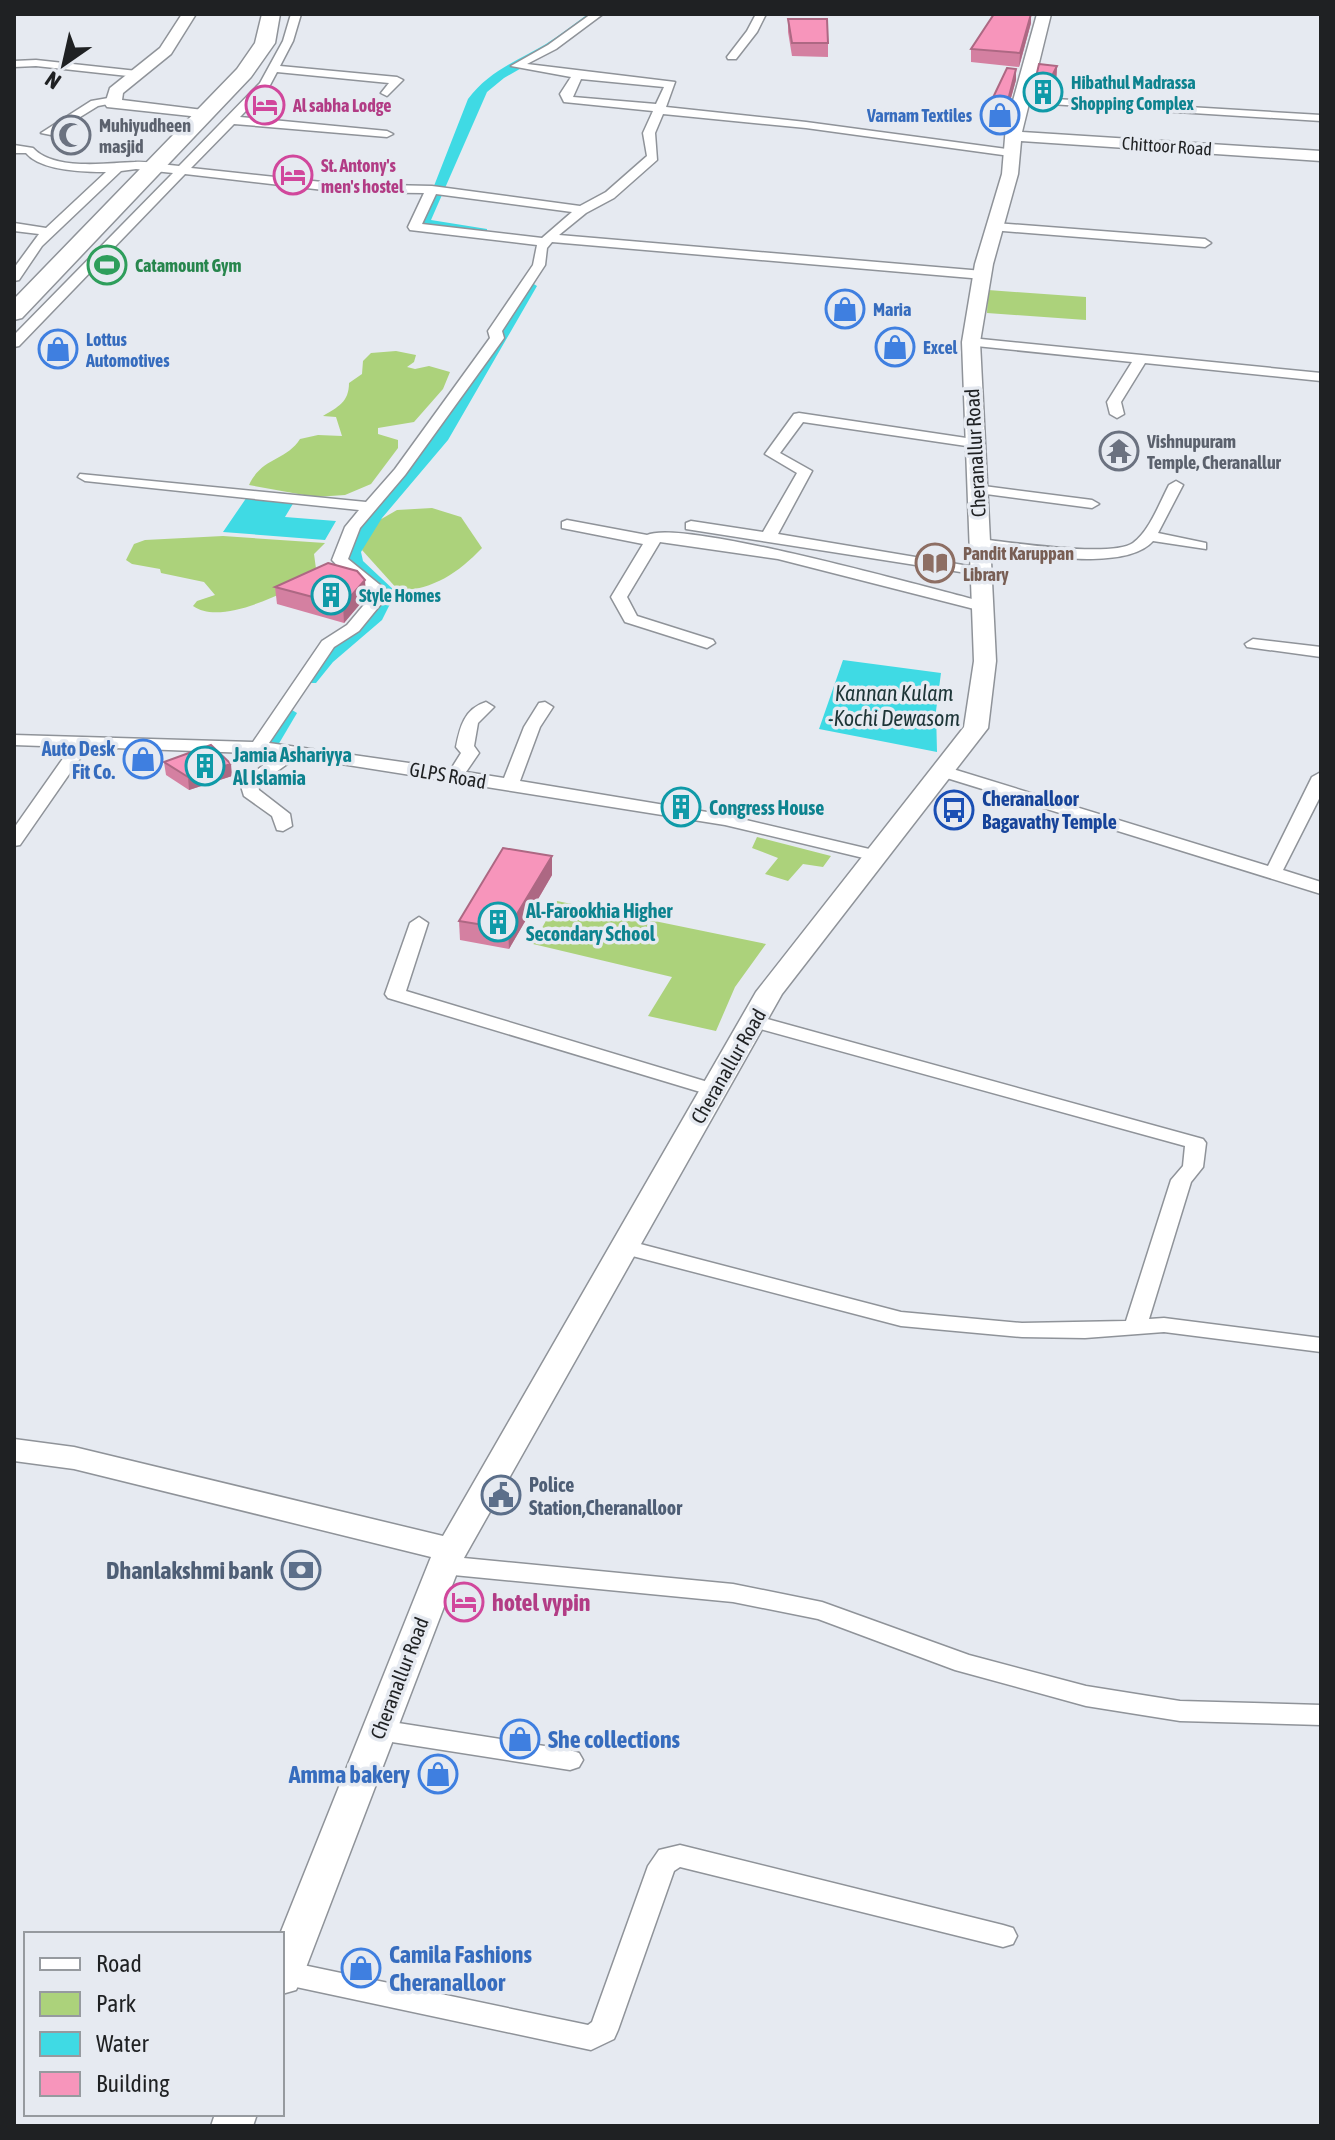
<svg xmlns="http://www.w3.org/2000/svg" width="1335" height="2140" font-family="'Asap Condensed',sans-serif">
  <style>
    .green { fill: #acd27b }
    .water { fill: #3fdae4 }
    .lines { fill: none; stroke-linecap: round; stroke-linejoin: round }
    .canal { fill: #3fdae4; fill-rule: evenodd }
    .street-casing { stroke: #8f9399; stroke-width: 3 }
    .secondary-casing { stroke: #8f9399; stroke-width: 3 }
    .highway-casing { stroke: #8f9399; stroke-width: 3 }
    .street { fill: #fff; fill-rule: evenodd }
    .secondary { fill: #fff; fill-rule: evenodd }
    .highway { fill: #fff; fill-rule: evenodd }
    .wall { fill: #d480a1 }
    .shaded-wall { fill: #ad6883 }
    .building { fill: #f795bb; stroke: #ad6883; stroke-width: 2 }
    .labels { text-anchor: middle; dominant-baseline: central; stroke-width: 7; stroke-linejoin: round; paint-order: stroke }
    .far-culture-label { font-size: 18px; font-weight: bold; fill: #0d838f; stroke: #e6eaf1; text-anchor: start }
    .far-hotel-label { font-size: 18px; font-weight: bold; fill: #b23c85; stroke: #e6eaf1; text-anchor: start }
    .far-shop-label { font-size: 18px; font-weight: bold; fill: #366cbe; stroke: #e6eaf1; text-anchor: start }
    .far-worship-label { font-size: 18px; font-weight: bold; fill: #5b616d; stroke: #e6eaf1; text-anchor: start }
    .far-street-label { font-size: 18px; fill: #1f2123; stroke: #e6eaf1 }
    .far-leisure-label { font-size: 18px; font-weight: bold; fill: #27864d; stroke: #e6eaf1; text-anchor: start }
    .far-education-label { font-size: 18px; font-weight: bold; fill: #785e54; stroke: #e6eaf1; text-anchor: start }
    .street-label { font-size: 20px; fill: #1f2123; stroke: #e6eaf1 }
    .shop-label { font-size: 20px; font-weight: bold; fill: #366cbe; stroke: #e6eaf1; text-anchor: end }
    .culture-label { font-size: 20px; font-weight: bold; fill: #0d838f; stroke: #e6eaf1; text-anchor: start }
    .transit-label { font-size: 20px; font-weight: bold; fill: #164399; stroke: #e6eaf1; text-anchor: start }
    .service-label { font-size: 20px; font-weight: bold; fill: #4e5e75; stroke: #e6eaf1; text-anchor: start }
    .water-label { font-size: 22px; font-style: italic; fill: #1d3537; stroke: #e6eaf1 }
    .near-service-label { font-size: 24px; font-weight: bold; fill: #4e5e75; stroke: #e6eaf1; text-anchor: end }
    .near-hotel-label { font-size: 24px; font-weight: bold; fill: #b23c85; stroke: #e6eaf1; text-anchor: start }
    .near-shop-label { font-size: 24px; font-weight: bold; fill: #366cbe; stroke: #e6eaf1; text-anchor: start }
  </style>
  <rect width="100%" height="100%" fill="#e6eaf1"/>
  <!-- green -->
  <g class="green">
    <path d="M988 290 1086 297V320L987 313Z"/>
    <path d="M396 351 416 355 414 362 407 367 415 369 429 366 450 372 443 389 414 422 378 428V434L398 440V448L371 484 345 495 315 497 249 485C262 457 286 461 300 439L318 435 342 436 336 417 323 416C338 407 349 402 349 383L362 374 363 361 371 353Z"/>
    <path d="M432 508 461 517 482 548C458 573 434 589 399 591L362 550 371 525 397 510Z"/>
    <path d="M223 536 325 543 314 554 317 576C289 590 222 627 193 606L197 601 215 595 204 582 161 573 160 569 132 564 126 560 134 544 145 540Z"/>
    <path d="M757 837 831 856 823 867 803 864 788 881 765 874 778 858 752 848Z"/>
    <path d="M557 901 766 944 735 987 716 1031 648 1016 672 977 533 944Z"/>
  </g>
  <!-- water -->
  <g class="water">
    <path d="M249 494 297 497 285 517 336 521 325 540 223 532Z"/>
    <path d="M843 660 941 673 936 711 937 752 819 729Z"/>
  </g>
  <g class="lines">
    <!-- canal -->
    <g class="canal">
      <path d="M588 14H602L565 43 504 78 487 92 431 220 487 229V235L417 226 415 223 432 191 468 99C489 71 517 61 546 44 560 35 574 24 588 14Z"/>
      <path d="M529 281 537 286 448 440 382 518 361 552 363 561 396 592 382 620 333 662 316 683H302L299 679C322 647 359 628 377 593L347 567 343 552 368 512 432 438 521 286Z"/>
      <path d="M287 707 297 713 268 762 261 764 254 762 251 758 280 709Z"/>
    </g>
    <defs>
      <g id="street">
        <path d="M291 14H301L293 41 280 66 397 77 403 80 387 96 381 93 389 83 277 72 269 87 240 117 387 131 393 134 387 137 234 124 191 168 341 184 432 186 580 206 606 192 647 156 643 133 653 111 564 102 560 94 571 77 511 66 548 45 591 14H603L556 49 527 64 675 82 666 107 806 122 1014 150 1016 152 1010 156 806 128 663 114 655 133 657 160 614 198 586 213 559 235 983 271 989 275 983 279 552 242 547 248 545 265 502 331 504 338 405 475 360 528 348 559 390 593 359 631 334 647 269 743 451 769 461 753 456 747C460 727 464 709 486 702L494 707 478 723 474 746 479 753 466 772 504 778 524 727 539 703 545 702 553 707 540 727 520 781 725 815 882 852 885 856 882 860 876 861 725 825 297 757 258 785 259 790 290 814 292 826 283 831 277 830 272 816 244 796 240 783 278 754 88 747 20 845 14 846V828L71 747 14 745V735L253 742 322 641 347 625 373 594 349 578 332 560 345 527 359 510 85 481 78 477 80 474 366 502 395 469 490 338 488 331 533 265 537 245 410 230 408 227 424 193 341 192 185 174 19 346 14 347V335L173 173 136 169 121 171 42 246 19 280 14 281V268L39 234 14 231V223L46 228 106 172C84 172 41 171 26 153H14V145L33 148C54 171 107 163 135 162 149 161 165 165 179 166L260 83 283 41ZM581 79 664 87 656 104 573 97ZM436 194 572 212 542 238 422 224Z"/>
        <path d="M756 14H766L757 32 736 59H728L727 57 747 31Z"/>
        <path d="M36 60 137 71 143 74 137 77 36 66 14 67V61Z"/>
        <path d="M114 97 120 100 118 102 98 106 51 135 41 133 91 101Z"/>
        <path d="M1022 97 1321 115V121L1018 102 1016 100Z"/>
        <path d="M995 223 1205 239 1211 243 1205 247 991 230 989 227Z"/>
        <path d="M971 338 1321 373V381L1145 363 1121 402 1124 414 1117 418 1110 414 1107 402 1132 362 966 345V339Z"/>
        <path d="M799 413 973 439 980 443 973 447 803 422 780 453 812 471 778 534 981 568 986 570V576L686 529V523L691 521 763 532 797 473 765 454 794 414Z"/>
        <path d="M1176 481 1183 485 1158 533 1206 543V549L1153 541C1124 574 1020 552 979 549L971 544 979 539C1009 542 1111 558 1133 543 1150 530 1159 504 1169 485Z"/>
        <path d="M976 485 1092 500 1099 504 1092 508 971 492 969 489Z"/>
        <path d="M567 520 647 535C682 518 935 590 988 603L990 606 982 611 778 559 660 542 627 597 637 616 713 640 715 643 707 648 625 622 611 597 643 544 562 528V522Z"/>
        <path d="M1253 639 1321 647V657L1247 647 1245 644Z"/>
        <path d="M943 766 1268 866 1312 777 1321 772V795L1283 870 1321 882V894L937 775 934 771 937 767Z"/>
        <path d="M419 917 428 923 406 991 721 1086 724 1090 714 1096 707 1094 388 998 385 994 410 923Z"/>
        <path d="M753 1015 1203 1139 1206 1143 1203 1167 1191 1182 1149 1319 1164 1318 1321 1338V1352L1164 1332 1085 1338 1022 1337 901 1326 617 1252 614 1247 617 1242 625 1240 901 1312 1022 1323 1126 1321 1171 1180 1183 1166 1185 1146 746 1025 743 1021Z"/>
        <path d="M443 1556 733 1584 822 1602 969 1655 1086 1686 1180 1701 1321 1705V1725L1180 1721 1086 1706 955 1670 818 1619 733 1602 443 1574 434 1571 431 1565 434 1559Z"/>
        <path d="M379 1720 570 1750 579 1753 583 1760 579 1767 570 1770 379 1740 370 1737 366 1730 370 1723Z"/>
        <path d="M680 1845 1003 1925 1013 1928 1017 1936 1013 1944 1003 1947 680 1867 674 1871 618 2030 614 2039 591 2050 282 1984 284 1961 588 2025 592 2022 648 1866 659 1850Z"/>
      </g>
      <g id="secondary">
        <path d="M182 14H196L171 54 123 93 122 100 203 110 211 115 209 118 107 107 105 104 110 88 160 48Z"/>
        <path d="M1037 14H1051L1022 132 1321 151V161L1021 141 1018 174 993 264 980 342 996 661 988 728 782 994 460 1565 302 1978 296 1990 282 1994 280 1934 431 1557 74 1469 14 1461V1439L74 1447 443 1536 756 992 964 727 974 661 962 342 975 264 1002 174 1006 126Z"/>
        <path d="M215 2114H257L253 2126H211Z"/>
      </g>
      <path id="highway" d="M262 14H280L275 43 251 77 22 318 14 320V299L237 69 255 43Z"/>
    </defs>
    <!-- street casing -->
    <use href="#street" class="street-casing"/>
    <!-- secondary casing -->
    <use href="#secondary" class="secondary-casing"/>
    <!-- highway casing -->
    <use href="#highway" class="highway-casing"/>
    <!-- street -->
    <use href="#street" class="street"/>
    <!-- secondary -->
    <use href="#secondary" class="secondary"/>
    <!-- highway -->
    <use href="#highway" class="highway"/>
  </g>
  <!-- wall -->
  <g class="wall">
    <path d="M788 19 828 43V57L792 56 788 32Z"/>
    <path d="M1031 23 1019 67 971 62V49Z"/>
    <path d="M1057 66 1056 84 1050 96 1034 95 1036 77Z"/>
    <path d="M1016 69V80L1005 119 988 118 989 106Z"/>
    <path d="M275 587 366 597 344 623 277 604Z"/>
    <path d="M164 762 232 776 189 790 166 775Z"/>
    <path d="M552 856V875L509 949 460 940 459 921Z"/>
  </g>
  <!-- shaded-wall -->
  <g class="shaded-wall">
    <path d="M1031 14V23L1019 67 1020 53Z"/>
    <path d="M1057 66 1056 84 1050 96 1051 78Z"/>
    <path d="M1016 69V80L1005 119 1006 108Z"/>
    <path d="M365 580 366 597 344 623 343 605Z"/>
    <path d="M231 764 232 776 189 790 188 777Z"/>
    <path d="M552 856V875L509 949 508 929Z"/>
  </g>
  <!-- building -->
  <g class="building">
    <path d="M994 14H1031L1020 53 971 49Z"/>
    <path d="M788 19H827L828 43H792Z"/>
    <path d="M1039 64 1057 66 1051 78 1036 77Z"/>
    <path d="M1007 68 1016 69 1006 108 989 106Z"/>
    <path d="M328 563 357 571 365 580 343 605 275 587Z"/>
    <path d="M211 745 231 764 188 777 164 762Z"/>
    <path d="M503 848 552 856 508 929 459 921Z"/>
  </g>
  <!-- icons -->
  <defs>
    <symbol id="building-ring" viewBox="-11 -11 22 22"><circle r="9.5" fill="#e6eaf1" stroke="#0f9aa8" stroke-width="1.5"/><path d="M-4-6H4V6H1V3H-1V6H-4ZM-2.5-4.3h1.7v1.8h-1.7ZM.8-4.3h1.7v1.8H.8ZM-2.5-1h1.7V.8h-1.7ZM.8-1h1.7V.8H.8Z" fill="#0f9aa8"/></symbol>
    <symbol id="hotel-ring" viewBox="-11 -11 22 22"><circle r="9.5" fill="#e6eaf1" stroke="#d1479c" stroke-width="1.5"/><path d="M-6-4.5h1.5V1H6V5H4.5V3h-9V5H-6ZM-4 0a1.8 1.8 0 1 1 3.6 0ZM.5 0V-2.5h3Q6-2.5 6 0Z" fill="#d1479c"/></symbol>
    <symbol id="shop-ring" viewBox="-11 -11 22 22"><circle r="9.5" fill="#e6eaf1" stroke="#3f7fe0" stroke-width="1.5"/><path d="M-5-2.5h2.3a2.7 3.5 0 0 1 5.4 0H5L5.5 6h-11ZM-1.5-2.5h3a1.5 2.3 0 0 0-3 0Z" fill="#3f7fe0"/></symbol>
    <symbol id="mosque-ring" viewBox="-11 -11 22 22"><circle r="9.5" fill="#e6eaf1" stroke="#6b7280" stroke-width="1.5"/><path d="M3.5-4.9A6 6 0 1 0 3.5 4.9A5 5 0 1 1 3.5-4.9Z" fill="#6b7280"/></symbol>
    <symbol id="stadium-ring" viewBox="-11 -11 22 22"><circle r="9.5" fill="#e6eaf1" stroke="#2e9e5b" stroke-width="1.5"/><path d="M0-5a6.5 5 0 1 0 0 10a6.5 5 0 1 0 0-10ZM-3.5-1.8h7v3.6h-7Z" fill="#2e9e5b"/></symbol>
    <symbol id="temple-ring" viewBox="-11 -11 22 22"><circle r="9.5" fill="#e6eaf1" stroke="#6b7280" stroke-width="1.5"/><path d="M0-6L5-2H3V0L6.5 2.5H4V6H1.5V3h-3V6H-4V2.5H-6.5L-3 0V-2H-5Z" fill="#6b7280"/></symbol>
    <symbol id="library-ring" viewBox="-11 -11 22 22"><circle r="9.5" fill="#e6eaf1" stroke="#8d6e63" stroke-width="1.5"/><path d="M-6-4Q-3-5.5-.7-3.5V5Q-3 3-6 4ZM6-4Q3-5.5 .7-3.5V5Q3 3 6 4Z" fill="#8d6e63"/></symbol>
    <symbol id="bus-ring" viewBox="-11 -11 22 22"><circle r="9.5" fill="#e6eaf1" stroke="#1a4fb4" stroke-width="1.5"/><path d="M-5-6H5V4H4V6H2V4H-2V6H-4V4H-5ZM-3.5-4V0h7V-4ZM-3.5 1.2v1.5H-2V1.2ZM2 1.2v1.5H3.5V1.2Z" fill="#1a4fb4"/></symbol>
    <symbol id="civic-ring" viewBox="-11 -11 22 22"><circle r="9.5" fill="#e6eaf1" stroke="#5c6f8a" stroke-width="1.5"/><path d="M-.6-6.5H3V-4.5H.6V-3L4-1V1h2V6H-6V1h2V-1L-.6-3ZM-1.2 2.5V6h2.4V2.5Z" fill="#5c6f8a"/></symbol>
    <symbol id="bank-ring" viewBox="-11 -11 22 22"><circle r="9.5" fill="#e6eaf1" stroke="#5c6f8a" stroke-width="1.5"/><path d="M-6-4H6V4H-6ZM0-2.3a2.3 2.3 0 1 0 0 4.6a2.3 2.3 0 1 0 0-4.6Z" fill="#5c6f8a"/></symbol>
  </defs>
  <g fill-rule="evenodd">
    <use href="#building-ring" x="1021" y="70" width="44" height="44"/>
    <use href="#hotel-ring" x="243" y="83" width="44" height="44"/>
    <use href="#shop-ring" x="978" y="93" width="44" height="44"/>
    <use href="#mosque-ring" x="49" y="113" width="44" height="44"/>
    <use href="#hotel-ring" x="271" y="153" width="44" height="44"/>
    <use href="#stadium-ring" x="85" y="243" width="44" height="44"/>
    <use href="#shop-ring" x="823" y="287" width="44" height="44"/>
    <use href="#shop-ring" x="873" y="325" width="44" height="44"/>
    <use href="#shop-ring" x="36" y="327" width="44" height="44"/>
    <use href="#temple-ring" x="1097" y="429" width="44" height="44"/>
    <use href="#library-ring" x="913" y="541" width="44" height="44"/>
    <use href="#building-ring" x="309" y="573" width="44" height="44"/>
    <use href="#shop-ring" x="121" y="737" width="44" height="44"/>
    <use href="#building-ring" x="183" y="744" width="44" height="44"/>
    <use href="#building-ring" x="659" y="785" width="44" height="44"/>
    <use href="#bus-ring" x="932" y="788" width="44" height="44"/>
    <use href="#building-ring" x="476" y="900" width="44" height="44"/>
    <use href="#civic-ring" x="479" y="1473" width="44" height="44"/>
    <use href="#bank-ring" x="279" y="1548" width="44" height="44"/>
    <use href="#hotel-ring" x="442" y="1580" width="44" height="44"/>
    <use href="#shop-ring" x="498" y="1717" width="44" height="44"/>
    <use href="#shop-ring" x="416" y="1752" width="44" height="44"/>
    <use href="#shop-ring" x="339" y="1946" width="44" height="44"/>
  </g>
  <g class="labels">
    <!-- far-culture labels -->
    <g class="far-culture-label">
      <text x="1071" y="82">Hibathul Madrassa<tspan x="1071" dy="21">Shopping Complex</tspan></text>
      <text x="359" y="595">Style Homes</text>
    </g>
    <!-- far-hotel labels -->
    <g class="far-hotel-label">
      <text x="293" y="105">Al sabha Lodge</text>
      <text x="321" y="165">St. Antony's<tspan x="321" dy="21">men's hostel</tspan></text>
    </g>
    <!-- far-shop labels -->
    <g class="far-shop-label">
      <text x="972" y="115" text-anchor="end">Varnam Textiles</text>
      <text x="873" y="309">Maria</text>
      <text x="86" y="339">Lottus<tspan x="86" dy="21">Automotives</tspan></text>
      <text x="923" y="347">Excel</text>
    </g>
    <!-- far-worship labels -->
    <g class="far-worship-label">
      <text x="99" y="125">Muhiyudheen<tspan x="99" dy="21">masjid</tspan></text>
      <text x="1147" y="441">Vishnupuram<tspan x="1147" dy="21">Temple, Cheranallur</tspan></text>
    </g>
    <!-- far-street labels -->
    <g class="far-street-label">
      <text transform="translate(1167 146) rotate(4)">Chittoor Road</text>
    </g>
    <!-- far-leisure labels -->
    <g class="far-leisure-label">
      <text x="135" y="265">Catamount Gym</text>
    </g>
    <!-- far-education labels -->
    <g class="far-education-label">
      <text x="963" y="553">Pandit Karuppan<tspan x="963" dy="21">Library</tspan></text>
    </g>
    <!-- street labels -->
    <g class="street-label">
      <text transform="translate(975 453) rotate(-93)">Cheranallur Road</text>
      <text transform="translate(448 775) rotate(10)">GLPS Road</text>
      <text transform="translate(728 1066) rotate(-60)">Cheranallur Road</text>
      <text transform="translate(399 1678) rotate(-69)">Cheranallur Road</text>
    </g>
    <!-- shop labels -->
    <g class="shop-label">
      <text x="115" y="748">Auto Desk<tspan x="115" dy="23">Fit Co.</tspan></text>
    </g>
    <!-- culture labels -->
    <g class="culture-label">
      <text x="233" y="754">Jamia Ashariyya<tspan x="233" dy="23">Al Islamia</tspan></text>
      <text x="709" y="807">Congress House</text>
      <text x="526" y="910">Al-Farookhia Higher<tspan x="526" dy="23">Secondary School</tspan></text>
    </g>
    <!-- transit labels -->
    <g class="transit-label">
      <text x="982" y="798">Cheranalloor<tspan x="982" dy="23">Bagavathy Temple</tspan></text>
    </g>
    <!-- service labels -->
    <g class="service-label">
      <text x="529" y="1484">Police<tspan x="529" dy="23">Station,Cheranalloor</tspan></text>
    </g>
    <!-- water labels -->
    <g class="water-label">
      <text x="894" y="693">Kannan Kulam<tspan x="894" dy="25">-Kochi Dewasom</tspan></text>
    </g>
    <!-- near-service labels -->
    <g class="near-service-label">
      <text x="273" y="1570">Dhanlakshmi bank</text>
    </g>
    <!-- near-hotel labels -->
    <g class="near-hotel-label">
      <text x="492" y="1602">hotel vypin</text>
    </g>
    <!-- near-shop labels -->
    <g class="near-shop-label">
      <text x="548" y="1739">She collections</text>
      <text x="410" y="1774" text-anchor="end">Amma bakery</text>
      <text x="389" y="1954">Camila Fashions<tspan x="389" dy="28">Cheranalloor</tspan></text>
    </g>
  </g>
  <!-- border -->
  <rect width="1335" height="2140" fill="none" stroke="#1f2123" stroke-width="32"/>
  <!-- legend -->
  <rect x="24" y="1932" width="260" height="184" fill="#e6eaf1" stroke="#969a9f" stroke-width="2"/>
  <rect x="40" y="1958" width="40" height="12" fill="#ffffff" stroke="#969a9f" stroke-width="2"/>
  <text x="96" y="1972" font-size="24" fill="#1f2123">Road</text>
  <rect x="40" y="1992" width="40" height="24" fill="#acd27b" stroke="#969a9f" stroke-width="2"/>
  <text x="96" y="2012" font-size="24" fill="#1f2123">Park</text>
  <rect x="40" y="2032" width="40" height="24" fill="#3fdae4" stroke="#969a9f" stroke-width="2"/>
  <text x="96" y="2052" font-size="24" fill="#1f2123">Water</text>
  <rect x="40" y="2072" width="40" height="24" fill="#f795bb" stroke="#969a9f" stroke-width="2"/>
  <text x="96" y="2092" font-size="24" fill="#1f2123">Building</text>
  <!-- north arrow -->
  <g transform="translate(64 64) rotate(214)" stroke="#e6eaf1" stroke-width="6" paint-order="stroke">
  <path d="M0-6L14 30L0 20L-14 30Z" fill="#1f2123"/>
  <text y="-12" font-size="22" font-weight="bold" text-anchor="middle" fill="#1f2123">N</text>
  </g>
</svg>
